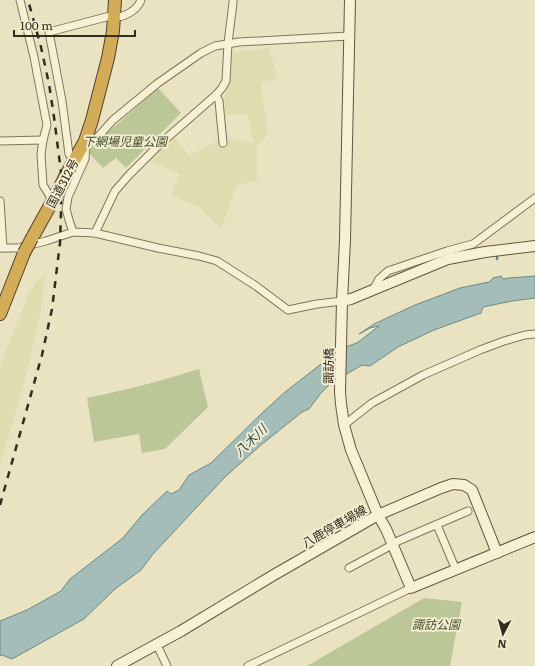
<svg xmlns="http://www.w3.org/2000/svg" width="535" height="666" font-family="Literata,'Noto Sans JP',serif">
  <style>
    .farmland { fill: #dfddb0 }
    .green { fill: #bcc797 }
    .water { fill: #a4bdb8; stroke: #6c8a86 }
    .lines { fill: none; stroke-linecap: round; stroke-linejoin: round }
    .stream { stroke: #6c8a86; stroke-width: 2.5 }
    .street-casing { stroke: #82745b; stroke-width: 9 }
    .secondary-casing { stroke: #64553e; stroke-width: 12 }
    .highway-casing { stroke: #50422f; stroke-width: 14 }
    .street { stroke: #f6f0d4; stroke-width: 7 }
    .secondary { stroke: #f6f0d4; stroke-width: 10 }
    .highway { stroke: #d3ac58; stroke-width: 12 }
    .rail { stroke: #332b1e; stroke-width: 2.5; stroke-dasharray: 7 7; stroke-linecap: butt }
    .highway-bridge-casing { stroke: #50422f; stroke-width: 14; stroke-linecap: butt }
    .highway-bridge { stroke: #d3ac58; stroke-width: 12 }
    .labels { text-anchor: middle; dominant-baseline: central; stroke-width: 4; stroke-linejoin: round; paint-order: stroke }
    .park-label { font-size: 12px; font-style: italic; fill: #3f4e26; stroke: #f2ecd1 }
    .street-label { font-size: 12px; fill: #332b1e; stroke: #f2ecd1 }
    .water-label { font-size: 13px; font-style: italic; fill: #2e5052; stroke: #f2ecd1 }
  </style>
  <rect width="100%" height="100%" fill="#eae3c2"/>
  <!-- farmland -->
  <g class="farmland">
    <path d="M269 48 278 78 261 83 268 134 257 145V181L237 185 221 229 199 207 171 195 179 174 149 160 174 137 189 156 226 137 253 143 248 114 225 116 224 96 229 85 233 52Z"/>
    <path d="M46 274 40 314 26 377 0 465V366L29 292 37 281Z"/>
  </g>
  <!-- green -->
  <g class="green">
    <path d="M158 88 181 113 126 168 116 158 103 168 87 151Z"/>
    <path d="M199 369 208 407 165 449 142 453 139 434 94 442 87 398C125 390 162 381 199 369Z"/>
    <path d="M424 598 462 602 450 666H307Z"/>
  </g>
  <!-- water -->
  <path class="water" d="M501 276 503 279 509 278 535 276V298L512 301 483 307 481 313 434 330 398 347 370 366 362 365 330 384 321 393 309 409 302 412 261 445 225 477 153 554 141 570 115 589 84 619 12 659 2 655 0 656V621L27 610 61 591 70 579 123 538 142 515 167 491 171 494 179 490 189 475 211 463 261 414 285 392 330 357 334 351 357 343 379 326 370 328 359 334 374 324 415 305 460 288 489 282 493 278Z"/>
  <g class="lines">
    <!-- stream -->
    <path class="stream" d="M497 259V256"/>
    <defs>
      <g id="street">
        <path d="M20 0 34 57 47 125 43 140 41 154 43 185 53 201"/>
        <path d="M216 95 219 101 223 143"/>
        <path d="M0 141 43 140"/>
        <path d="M85 141 96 139 113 120 158 83 201 53 215 46 239 42 349 36"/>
        <path d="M74 160 69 154 62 101 49 32 110 16C121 20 137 11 141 0"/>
        <path d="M0 201 3 248"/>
        <path d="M73 232 69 220 66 209 68 197 85 159 86 143"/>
        <path d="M95 233 115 191 129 175 161 143 216 95 222 88 226 81 228 43 233 3V0"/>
        <path d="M0 248H18L46 241 73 232 95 233 158 248 199 256 217 261 256 286 288 310 317 304 342 301"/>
        <path d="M373 290 379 279 388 271 447 251 473 244 535 198"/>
        <path d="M344 425 372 403 423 375 480 350 504 341 525 335 535 334"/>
        <path d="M437 525 456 570"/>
        <path d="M349 568 392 545 398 541 468 511"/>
        <path d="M157 645 167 666"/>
        <path d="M248 666 411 588"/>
      </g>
      <g id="secondary">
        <path d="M350 0 345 240 342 301 340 392 341 404 344 425 351 450 378 515 386 529 411 588 535 537"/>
        <path d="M342 301 351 299 448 259 485 252 535 246"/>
        <path d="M117 666 181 631 272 576 378 515 441 488 453 484 464 485 472 490 497 553"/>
      </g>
      <g id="highway">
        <path d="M65 177 85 141 92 120 108 58 113 31 115 0"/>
        <path d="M32 238 57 193"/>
        <path d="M0 314 24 253"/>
      </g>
    </defs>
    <!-- street casing -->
    <use href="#street" class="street-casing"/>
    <!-- secondary casing -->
    <use href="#secondary" class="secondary-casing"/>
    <!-- highway casing -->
    <use href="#highway" class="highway-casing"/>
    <!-- street -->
    <use href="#street" class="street"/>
    <!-- secondary -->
    <use href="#secondary" class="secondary"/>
    <!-- highway -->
    <use href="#highway" class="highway"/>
    <!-- rail -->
    <path class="rail" d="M0 505 42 355 52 309 60 243 61 211V172L54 117 49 84 41 47 28 0"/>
    <defs>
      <g id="highway-bridge">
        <path d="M57 193 65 177"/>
        <path d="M24 253 32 238"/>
      </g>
    </defs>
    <!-- highway-bridge casing -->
    <use href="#highway-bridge" class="highway-bridge-casing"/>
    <!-- highway-bridge -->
    <use href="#highway-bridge" class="highway-bridge"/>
  </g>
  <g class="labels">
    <!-- park labels -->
    <g class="park-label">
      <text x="125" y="141">下網場児童公園</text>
      <text x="436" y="624">諏訪公園</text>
    </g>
    <!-- street labels -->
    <g class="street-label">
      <text transform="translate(62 183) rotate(-62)">国道312号</text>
      <text transform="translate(328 366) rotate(-89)">諏訪橋</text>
      <text transform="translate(334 526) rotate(-30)">八鹿停車場線</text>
    </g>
    <!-- water labels -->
    <g class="water-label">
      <text transform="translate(250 440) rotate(-44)">八木川</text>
    </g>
  </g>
  <!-- north arrow -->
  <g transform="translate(503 634) rotate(186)" stroke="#f2ecd1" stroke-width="3" paint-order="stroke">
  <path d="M0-3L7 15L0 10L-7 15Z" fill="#332b1e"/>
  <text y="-6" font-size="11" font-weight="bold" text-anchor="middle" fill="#332b1e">N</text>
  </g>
  <!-- scale -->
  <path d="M14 30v6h121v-6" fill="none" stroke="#332b1e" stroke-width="2"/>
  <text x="20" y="30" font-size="12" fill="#332b1e" stroke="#f2ecd1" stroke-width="3" paint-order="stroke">100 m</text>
</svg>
